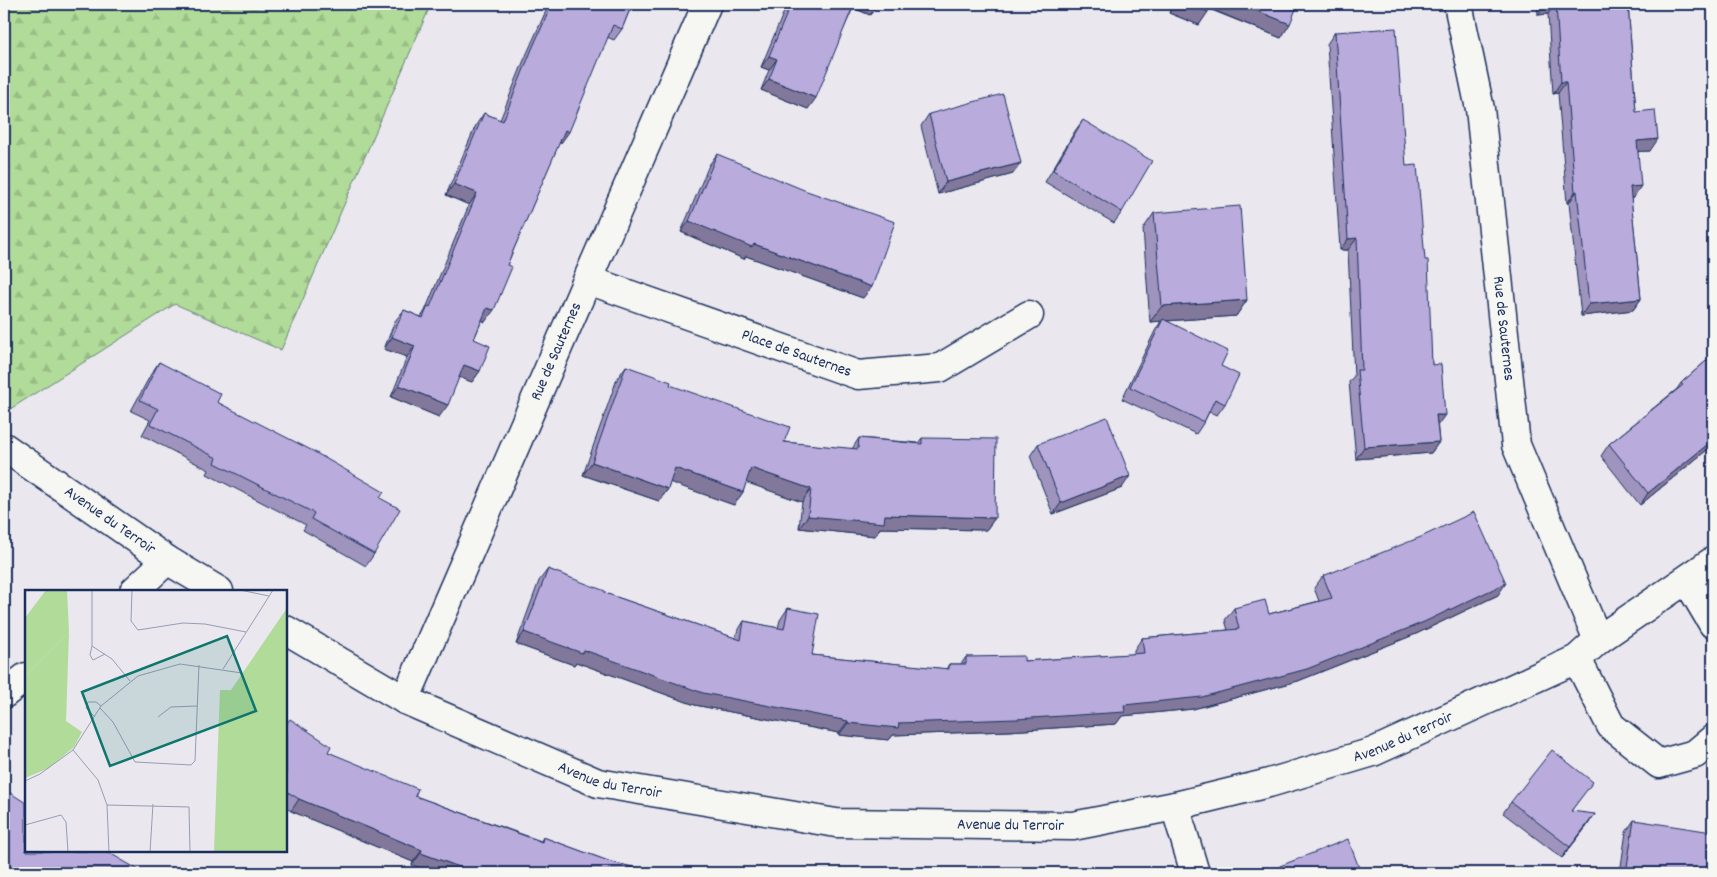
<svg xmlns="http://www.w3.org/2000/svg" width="1717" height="877" font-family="Dekko,sans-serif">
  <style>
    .forest { fill: url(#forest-firs); stroke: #66857b }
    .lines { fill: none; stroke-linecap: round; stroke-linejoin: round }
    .minor-casing { stroke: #1b2f5e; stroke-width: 31 }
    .minor { stroke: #f6f6f2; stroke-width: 28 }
    .wall { fill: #9f94be; stroke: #1b2f5e }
    .shaded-wall { fill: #82789b; stroke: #1b2f5e }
    .building { fill: #b9acdd; stroke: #1b2f5e }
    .labels { text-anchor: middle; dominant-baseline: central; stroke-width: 4; stroke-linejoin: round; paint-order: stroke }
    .street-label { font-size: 16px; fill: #1b2f5e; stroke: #f6f6f2 }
    .inset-road { fill: none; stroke: #979db4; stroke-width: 1 }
    .view { fill: #0f766e; fill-opacity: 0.15; stroke: #0f766e; stroke-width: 2.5 }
    .inset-edge { fill: none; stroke: #1b2f5e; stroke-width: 2.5 }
  </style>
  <defs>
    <pattern id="forest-firs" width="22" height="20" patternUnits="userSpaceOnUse" patternTransform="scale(1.25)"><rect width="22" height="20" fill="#b1db98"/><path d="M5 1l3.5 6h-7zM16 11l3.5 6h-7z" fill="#98bc85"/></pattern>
  </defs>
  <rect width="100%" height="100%" fill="#eae7ee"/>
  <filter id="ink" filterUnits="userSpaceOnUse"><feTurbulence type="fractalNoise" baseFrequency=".02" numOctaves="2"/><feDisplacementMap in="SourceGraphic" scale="10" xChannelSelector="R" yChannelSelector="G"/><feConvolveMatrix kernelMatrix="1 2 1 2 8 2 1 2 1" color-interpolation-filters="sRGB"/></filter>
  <g filter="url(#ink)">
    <!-- forest -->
    <path class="forest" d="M4 4H431L281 350 175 304 4 413Z"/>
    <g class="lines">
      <defs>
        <g id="minor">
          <path id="s1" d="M1458 4 1480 109 1516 445 1598 640"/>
          <path id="s2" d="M588 280 858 375 940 368 1029 315"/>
          <path id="s3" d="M4 447 167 560 219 591"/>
          <path d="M1687 580 1713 624"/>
          <path d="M134 591 167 560"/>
          <path id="s4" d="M286 630 405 700 598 783 836 823 1073 826 1175 806 1269 783 1373 752 1577 659 1598 640 1713 561"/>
          <path d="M1577 659 1611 726 1659 764 1695 754 1713 739"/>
          <path d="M4 694 26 677"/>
          <path id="s5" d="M405 700 707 4"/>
          <path d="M1175 806 1195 873"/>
        </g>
      </defs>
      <!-- minor casing -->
      <use href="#minor" class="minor-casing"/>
      <!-- minor -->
      <use href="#minor" class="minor"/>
    </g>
    <!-- wall -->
    <g class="wall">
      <path d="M549 4H632L622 29 614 40 607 37 561 143H559L507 265 485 322 482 320 474 339 480 371 472 382 459 377 439 417 391 397 407 357 384 349 395 321 404 310 421 317 425 311 469 205 446 195 476 125 484 113 500 120 524 60Z"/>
      <path d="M790 4H878L870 15 853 8 808 109 761 90 769 70 761 67 783 14Z"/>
      <path d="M1172 4H1298L1281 38 1209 9 1199 25 1169 13Z"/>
      <path d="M1537 4H1628L1636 112 1650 151H1638L1633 198H1631L1641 299 1633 310 1581 316 1569 203H1567L1558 93 1553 94 1548 14 1538 15Z"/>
      <path d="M1335 32 1406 166 1432 365 1439 442 1431 453 1356 459 1349 382 1354 376 1348 250H1340L1327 44Z"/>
      <path d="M929 114 1013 174 938 194 921 126Z"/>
      <path d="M1083 120 1122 212 1114 223 1045 182 1075 131Z"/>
      <path d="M717 154 863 298 746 256 744 259 681 232 709 165Z"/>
      <path d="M1154 213 1247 300 1236 316 1166 321 1221 366 1225 404 1217 415 1209 412 1204 422 1196 434 1122 399 1155 331 1161 321 1150 322 1143 229Z"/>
      <path d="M1713 355V445L1640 505 1601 456 1609 444 1677 389 1681 383Z"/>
      <path d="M159 362 217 402 380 498 374 554 366 566 303 530 306 525 207 474 209 470 142 435 150 420 131 411 151 374Z"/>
      <path d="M626 366 670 385 784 442 852 449 859 438 918 443 922 438 995 518 986 530 880 528 875 536 799 528 802 502 746 482 743 492 734 505 670 482 668 489 659 501 583 475 617 379Z"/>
      <path d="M1038 444 1122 488 1053 514 1030 456Z"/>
      <path d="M548 569 605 593 735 638 736 634 744 621 778 628 780 620 788 608 812 655 946 669 949 664H961L966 657 1024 661 1134 654V650L1142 638 1228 630 1225 620 1234 608 1269 614 1319 601 1314 588 1323 576 1498 595 1416 634 1298 681 1193 709 1122 716 1116 724 1008 731 893 735 889 740 839 735V733L695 705 576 662 574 665 516 644 539 581Z"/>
      <path d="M286 724 328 752 415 796 541 841 543 837 611 862 658 873H434L412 865 413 862 291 811 286 808Z"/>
      <path d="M1584 793 1571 811 1587 826 1562 858 1503 813 1511 802Z"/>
      <path d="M1634 820 1706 873H1620L1626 832Z"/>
      <path d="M1280 866 1361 873H1275Z"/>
    </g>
    <!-- shaded-wall -->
    <g class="shaded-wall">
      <path d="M852 4H878L870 15 850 6Z"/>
      <path d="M1175 4H1189L1208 12 1199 25 1169 13Z"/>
      <path d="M1208 4H1240L1290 24 1281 38 1206 7Z"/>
      <path d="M1545 4H1555L1548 14 1538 15Z"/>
      <path d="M769 56 777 59 769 70 761 67Z"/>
      <path d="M769 79 816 98 808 109 761 90Z"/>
      <path d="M1561 82H1566L1558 93 1553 94Z"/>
      <path d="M565 130 569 132 561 143 557 142Z"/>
      <path d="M1658 139 1650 151 1629 152 1637 141Z"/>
      <path d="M1021 163 1013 174 938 194 946 182Z"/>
      <path d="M454 184 477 193 469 205 446 195Z"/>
      <path d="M1641 186 1633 198 1622 199 1630 187Z"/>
      <path d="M1577 191 1569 203H1567L1575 192Z"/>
      <path d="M689 221 754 244 872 287 863 298 746 256 744 259 681 232Z"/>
      <path d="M1357 238 1348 250H1340L1348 239Z"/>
      <path d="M1641 299 1633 310 1581 316 1589 304Z"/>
      <path d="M1247 300 1236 316 1150 322 1162 306Z"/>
      <path d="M487 308 494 310 485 322 479 319Z"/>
      <path d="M392 337 415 346 407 357 384 349Z"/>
      <path d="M464 365 480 371 472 382 456 376Z"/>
      <path d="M399 385 448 405 439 417 391 397Z"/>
      <path d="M1436 415H1445L1437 426Z"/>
      <path d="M1713 440V445L1640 505 1648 493Z"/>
      <path d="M1439 442 1431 453 1356 459 1364 447Z"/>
      <path d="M592 462 668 489 659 501 583 475Z"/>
      <path d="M675 468 743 492 734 505 666 481Z"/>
      <path d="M751 468 811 489 802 502 742 481Z"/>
      <path d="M1130 476 1122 488 1053 514 1061 503Z"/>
      <path d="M885 515 995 518 986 530 880 528 875 536 799 528 808 516Z"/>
      <path d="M1506 583 1498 595 1416 634 1298 681 1193 709 1122 716 1116 724 1008 731 893 735 889 740 839 735 848 723H899Z"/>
      <path d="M524 632 584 650 848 721 839 733 695 705 576 662 574 665 516 644Z"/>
      <path d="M299 799 422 850 413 862 291 811Z"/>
      <path d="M1595 814 1587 826 1562 858 1570 847Z"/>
      <path d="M421 853 476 873H434L412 865Z"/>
    </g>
    <!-- building -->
    <g class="building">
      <path d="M552 4H632L622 29 613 25 569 132 565 130 507 265 512 267 494 310 487 308 474 339 490 346 480 371 464 365 448 405 399 385 415 346 392 337 404 310 423 318 428 306 430 307 477 193 454 184 484 113 503 121 532 49Z"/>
      <path d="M791 4H854L816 98 769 79 777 59 769 56Z"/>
      <path d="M1189 4H1211L1208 12Z"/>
      <path d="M1240 4H1298L1290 24Z"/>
      <path d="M1556 4H1628L1636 112 1655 110 1658 139 1637 141 1641 186 1630 187 1641 299 1589 304 1577 191 1575 192 1566 82H1561Z"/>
      <path d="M1396 28 1406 166 1417 165 1425 260H1428L1432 365 1441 364 1445 415H1436L1439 442 1364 447 1357 370H1362L1357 238 1348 239 1335 32Z"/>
      <path d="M1003 94 1021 163 946 182 929 114Z"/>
      <path d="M1083 120 1152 161 1122 212 1053 170Z"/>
      <path d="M717 154 804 190 895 222 872 287 754 244 752 247 689 221Z"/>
      <path d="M1240 206 1247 300 1162 306 1154 213Z"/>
      <path d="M1163 319 1228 351 1221 366 1239 375 1225 404 1215 399 1204 422 1130 387Z"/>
      <path d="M1713 355V440L1648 493 1609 444 1683 385 1681 383Z"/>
      <path d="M159 362 221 394 217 402 311 450 384 492 380 498 400 509 374 554 311 519 314 513 215 463 217 458 150 424 158 409 140 400Z"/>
      <path d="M626 366 671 382 670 385 790 427 784 442 858 449 859 438 922 444V438L996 439 995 518 885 515 884 523 808 516 811 489 751 468 743 492 675 468 668 489 592 462Z"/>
      <path d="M1107 417 1130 476 1061 503 1038 444Z"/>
      <path d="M1474 512 1506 583 1424 622 1307 669 1202 697 1124 705 1125 712 1016 719 899 723 898 728 848 723V721L703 693 584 650 582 653 524 632 548 569 605 591V593L741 640 744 621 784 629 788 608 819 614 812 655 949 669V664H966V657L1024 656V661L1144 653 1142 638 1239 629 1234 608 1265 600 1269 614 1332 598 1323 576 1421 537Z"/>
      <path d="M290 719 331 746 328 752 418 789 415 796 542 842 543 837 611 862 658 873H476L421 853 422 850 299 799 286 791V724Z"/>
      <path d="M1552 750 1593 782 1571 811 1595 814 1570 847 1511 802Z"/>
      <path d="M4 789 26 803V851H106L144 873H4Z"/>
      <path d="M1634 820 1712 832 1706 873H1626Z"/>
      <path d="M1348 839 1361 873H1283L1280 866Z"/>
    </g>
  </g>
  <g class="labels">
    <!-- street labels -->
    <g class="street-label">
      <text stroke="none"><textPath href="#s1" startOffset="328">Rue de Sauternes</textPath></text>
      <text stroke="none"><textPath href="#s5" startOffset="380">Rue de Sauternes</textPath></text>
      <text stroke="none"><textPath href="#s2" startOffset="221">Place de Sauternes</textPath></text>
      <text stroke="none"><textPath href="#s3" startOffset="129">Avenue du Terroir</textPath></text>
      <text stroke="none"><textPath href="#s4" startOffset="1169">Avenue du Terroir</textPath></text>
      <text stroke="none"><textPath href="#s4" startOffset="359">Avenue du Terroir</textPath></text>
      <text stroke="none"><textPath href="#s4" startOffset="764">Avenue du Terroir</textPath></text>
    </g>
  </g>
  <!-- overview -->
  <g transform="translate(25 590)">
    <rect width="262" height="262" fill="#eae7ee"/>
    <path d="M21 0H42L44 42 0 86V28ZM262 18V262H189L195 100H206Z" fill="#b1db98"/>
    <path d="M44 42 41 131 57 142 49 157 24 178 0 188V86Z" fill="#b1db98"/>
    <path class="inset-road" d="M67 0V56L87 69 105 91M107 0 106 31 113 40 158 33 180 34 221 42M215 0 244 6M67 56 65 65 68 70 80 64M198 79 248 0M75 118 88 132 110 172 166 175 170 171 174 75M69 126 61 118 63 112H71L76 116M133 127 146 117 172 116M48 160 73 190 82 215 84 262M0 191 15 184 48 160 76 116 113 86 155 74 217 83M82 215 164 217 165 262M0 235 36 225 41 232 43 262M125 262 128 214"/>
    <path class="view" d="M202 46 231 121 85 176 57 102Z"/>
    <rect width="262" height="262" class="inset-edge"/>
  </g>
  <!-- margin -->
  <rect width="1717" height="877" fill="none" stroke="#f6f6f2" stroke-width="20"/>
  <rect x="10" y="10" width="1697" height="857" fill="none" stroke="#1b2f5e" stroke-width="2" filter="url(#ink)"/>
</svg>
